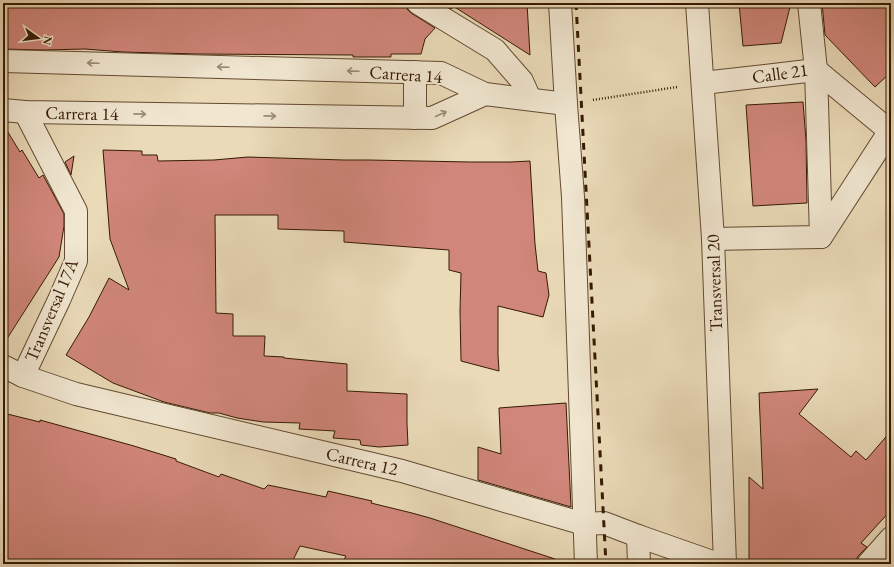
<svg xmlns="http://www.w3.org/2000/svg" width="894" height="567" font-family="'EB Garamond',serif">
  <style>
    .building { fill: #d0867a; stroke: #361a03 }
    .lines { fill: none; stroke-linecap: round; stroke-linejoin: round }
    .minor-casing { stroke: #634a30; stroke-width: 24 }
    .path { stroke: #361a03; stroke-width: 2.5; stroke-dasharray: 1 2; stroke-linecap: butt }
    .minor { stroke: #f1e7d1; stroke-width: 22 }
    .rail { stroke: #361a03; stroke-width: 3; stroke-dasharray: 7 7; stroke-linecap: butt }
    .oneway { stroke: #9d8b74 }
    .labels { text-anchor: middle; dominant-baseline: central; stroke-width: 4; stroke-linejoin: round; paint-order: stroke }
    .street-label { font-size: 18px; fill: #361a03; stroke: #f1e7d1 }
  </style>
  <rect width="100%" height="100%" fill="#eadab8"/>
  <filter id="stains"><feTurbulence type="fractalNoise" baseFrequency=".005" numOctaves="4"/><feColorMatrix values="0 0 0 0 .2 0 0 0 0 .09 0 0 0 0 .02 0 0 0 .5 -.17"/></filter>
  <radialGradient id="worn" r=".72"><stop offset=".6" stop-color="#630" stop-opacity="0"/><stop offset="1" stop-color="#630" stop-opacity=".3"/></radialGradient>
  <!-- building -->
  <g class="building">
    <path d="M3 3H406L407 9 411 13 435 28 425 39 421 54H391V57H353V55L197 54 123 52 85 49 43 50 3 49Z"/>
    <path d="M442 3H527L530 55 453 6 451 9Z"/>
    <path d="M739 3H791L781 43 743 46Z"/>
    <path d="M822 3H891V72L875 87 825 35Z"/>
    <path d="M803 102 806 140 807 203 753 206 746 105Z"/>
    <path d="M3 124 20 152 22 150 39 178 43 175 64 214V226L59 257 3 345Z"/>
    <path d="M103 150 142 151V155H157L158 161 214 160 248 157 344 160H369L470 162H511L530 161 535 244 538 271 546 273 549 295 543 317 498 306V355L499 371 461 361 460 311 461 273 449 270V250L344 242V231L278 229V215H215L216 313 233 314V336H265L264 356 284 357V358L347 364V391L407 394V424L408 445 379 447 361 445 360 440 333 438 335 431 299 429 300 423 263 422 237 418 219 413H210L164 402 113 383 66 355 89 317 109 278 129 290 110 239Z"/>
    <path d="M74 156 71 175 65 162Z"/>
    <path d="M818 389 799 414 851 457 856 451 866 460 891 431V510L861 543 867 547 858 556 856 561V564H749V477L763 489 759 393Z"/>
    <path d="M566 403 571 507 478 480V447L501 454 499 408Z"/>
    <path d="M3 413 40 422V420L134 446 176 459V461L219 477 221 474 264 489 268 485 326 497 328 491 372 501 371 503 412 513 430 518 555 559 554 564H342L346 556 300 546 291 564H3Z"/>
  </g>
  <g class="lines">
    <defs>
      <g id="minor">
        <path d="M418 3 495 50 522 81 530 99"/>
        <path d="M560 3 566 104 573 197 586 564"/>
        <path d="M697 3 713 239 725 564"/>
        <path d="M809 3 816 70 821 237"/>
        <path d="M3 61 441 73 485 94 566 104"/>
        <path d="M816 70 891 132"/>
        <path d="M415 72V118"/>
        <path d="M703 83 816 70"/>
        <path d="M3 110 25 112 432 118 485 94"/>
        <path d="M713 239 821 237 891 129"/>
        <path d="M3 366 23 376 76 394 402 471 584 524 604 523 638 536 718 564"/>
        <path d="M23 376 59 300 76 261V211L25 112"/>
        <path d="M638 536 639 564"/>
        <path d="M868 564 891 538"/>
      </g>
    </defs>
    <!-- minor casing -->
    <use href="#minor" class="minor-casing"/>
    <!-- path -->
    <path class="path" d="M593 100 677 87"/>
    <!-- minor -->
    <use href="#minor" class="minor"/>
    <!-- rail -->
    <path class="rail" d="M576 3 606 564"/>
  </g>
  <!-- one-way arrows -->
  <defs><path id="oneway-shaft" d="M-6 0H5M1.5-3L5.5 0L1.5 3" fill="none" stroke-width="1.6" stroke-linecap="round" stroke-linejoin="round"/></defs>
  <g class="oneway">
    <use href="#oneway-shaft" transform="translate(93 63) rotate(-178)"/>
    <use href="#oneway-shaft" transform="translate(223 67) rotate(-178)"/>
    <use href="#oneway-shaft" transform="translate(353 71) rotate(-178)"/>
    <use href="#oneway-shaft" transform="translate(140 114) rotate(1)"/>
    <use href="#oneway-shaft" transform="translate(441 114) rotate(-24)"/>
    <use href="#oneway-shaft" transform="translate(270 116) rotate(1)"/>
  </g>
  <g class="labels">
    <!-- street labels -->
    <g class="street-label">
      <text transform="translate(780 73) rotate(-8)">Calle 21</text>
      <text transform="translate(406 74) rotate(4)">Carrera 14</text>
      <text transform="translate(82 113) rotate(1)">Carrera 14</text>
      <text transform="translate(714 283) rotate(-92)">Transversal 20</text>
      <text transform="translate(51 310) rotate(-67)">Transversal 17A</text>
      <text transform="translate(362 461) rotate(13)">Carrera 12</text>
    </g>
  </g>
  <!-- margin -->
  <rect width="894" height="567" fill="none" stroke="#eadab8" stroke-width="16"/>
  <rect x="4" y="4" width="886" height="559" fill="none" stroke="#361a03" stroke-width="2"/>
  <rect x="8" y="8" width="878" height="551" fill="none" stroke="#361a03"/>
  <!-- north arrow -->
  <g transform="translate(38 38) rotate(104)" stroke="#f1e7d1" stroke-width="3" paint-order="stroke">
  <path d="M0-3L7 15L0 10L-7 15Z" fill="#361a03"/>
  <text y="-6" font-size="11" font-weight="bold" text-anchor="middle" fill="#361a03">N</text>
  </g>
  <rect width="100%" height="100%" filter="url(#stains)"/>
  <rect width="100%" height="100%" fill="url(#worn)"/>
</svg>
